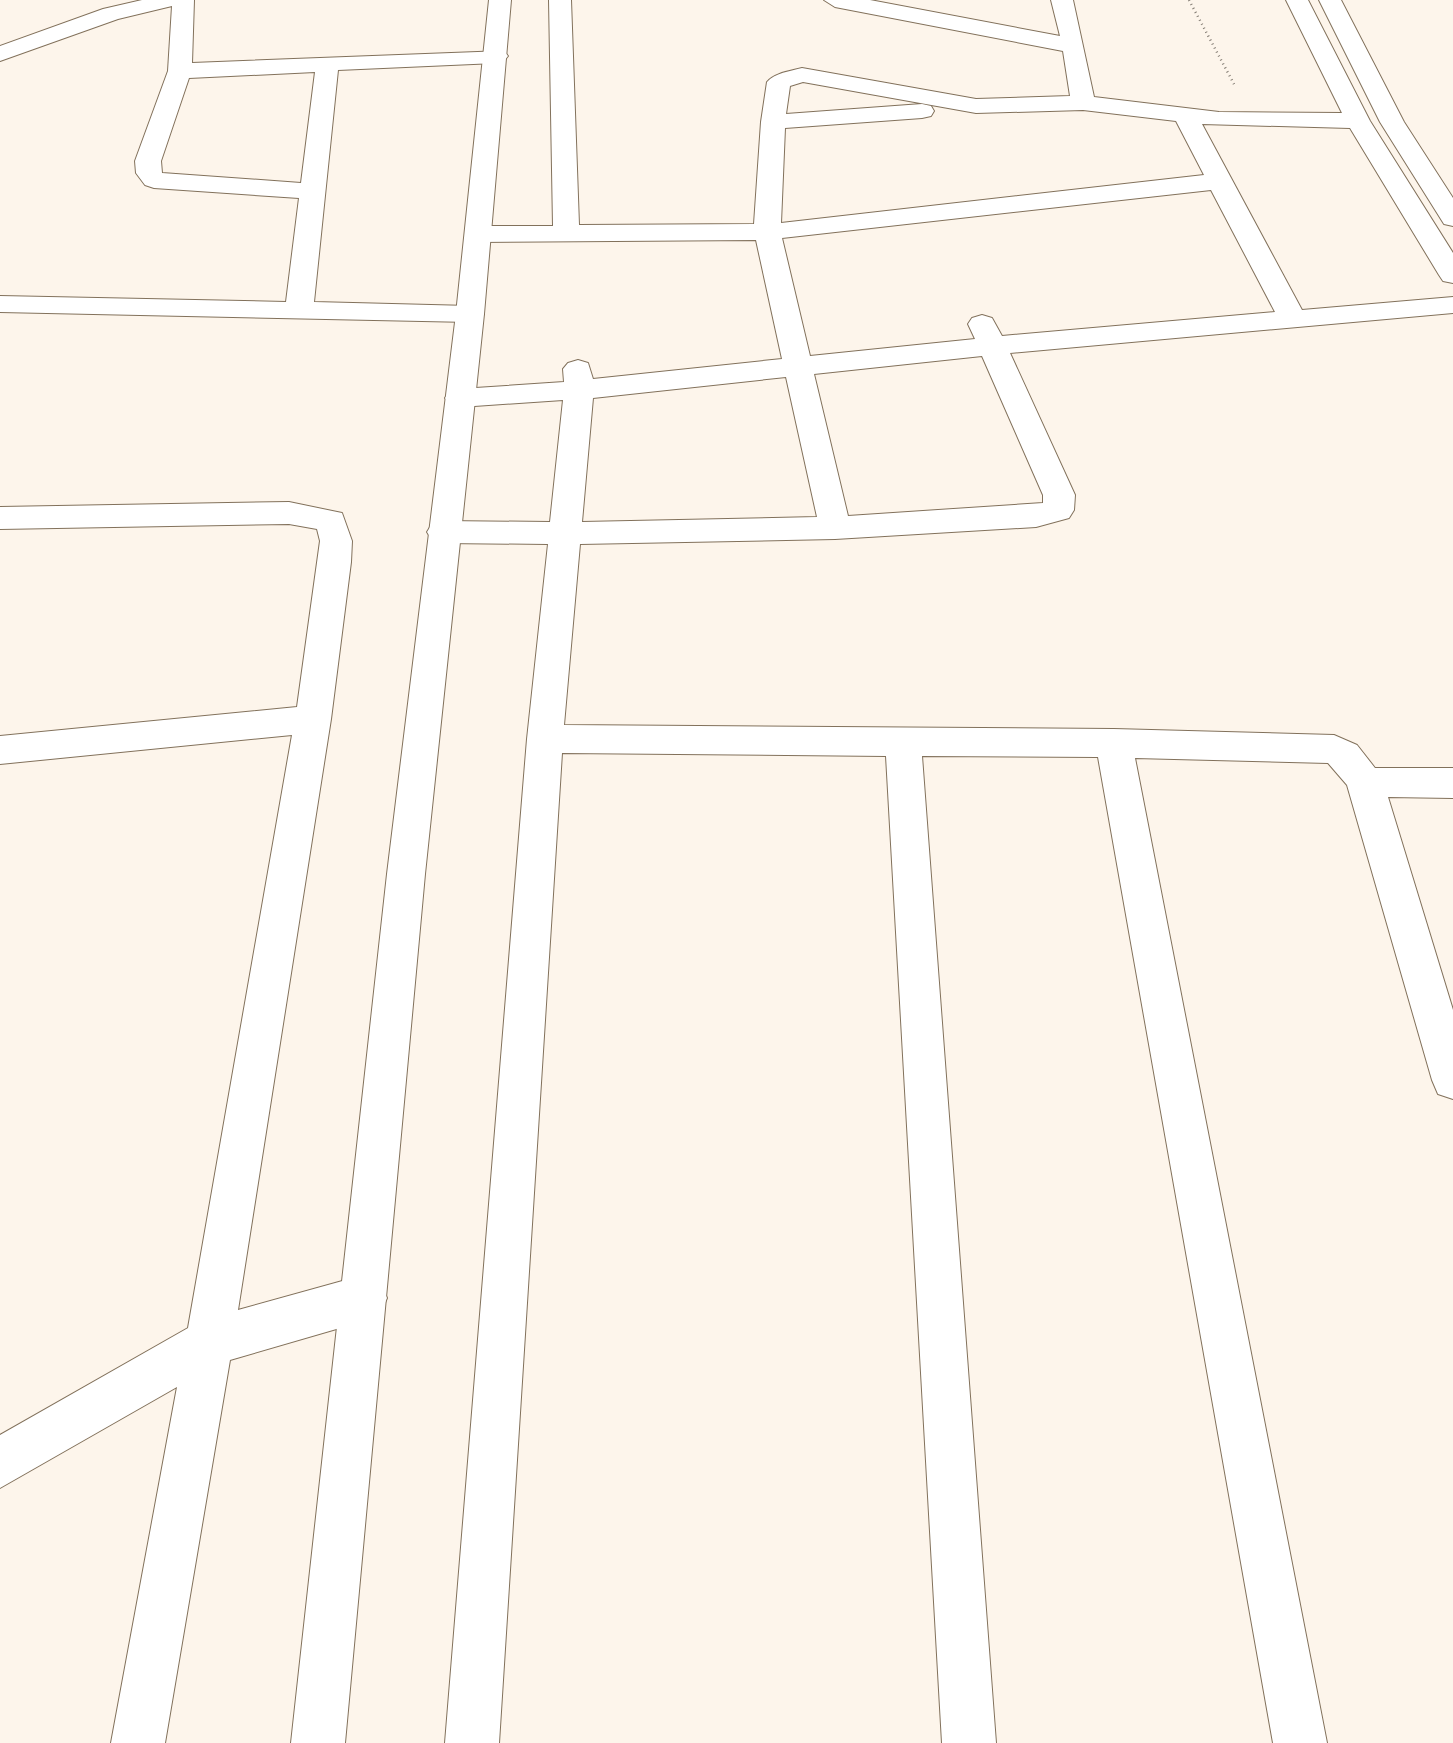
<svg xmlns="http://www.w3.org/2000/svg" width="1453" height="1743" font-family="Literata,serif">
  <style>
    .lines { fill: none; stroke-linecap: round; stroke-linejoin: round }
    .minor-casing { stroke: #82715b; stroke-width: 2 }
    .tertiary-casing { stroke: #82715b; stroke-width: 2 }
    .path { stroke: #867f76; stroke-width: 2.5; stroke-dasharray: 1 3.5; stroke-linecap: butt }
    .minor { fill: #fff; fill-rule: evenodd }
    .tertiary { fill: #fff; fill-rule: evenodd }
  </style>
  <rect width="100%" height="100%" fill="#fdf5eb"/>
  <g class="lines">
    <defs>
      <g id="minor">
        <path d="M142 0H194L192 63 504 51 508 56 504 61 496 63 338 70 314 302 470 306 480 308 484 314 480 320 470 322 0 312V296L286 302 299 198 154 188 145 185 136 173 135 161 168 71 172 6 118 19 0 61V46L103 9ZM315 72 301 183 162 173 161 161 189 78Z"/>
        <path d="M549 0H571L579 225 754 224 761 122 767 82C774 73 791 71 802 68L976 99 1070 96 1063 51 835 7 824 0H870L1060 36 1051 0H1073L1094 97 1219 112 1342 113 1286 0H1308L1370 121 1453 253V283L1443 281 1439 275 1350 128 1202 124 1302 310 1453 297V313L1010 353 1075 495 1074 510 1069 518 1036 527 835 539 580 544 564 725 1114 729 1334 735 1357 745 1375 768H1453V798L1388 797 1453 1010V1099L1438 1094 1432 1080 1347 785 1328 763 1135 758 1327 1743H1273L1098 757 922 756 996 1743H942L886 756 562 753 499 1743H445L527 739 548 544 443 543 432 540 427 532 432 524 443 521 550 522 563 400 460 407 450 405 445 398 450 391 460 389 564 382 563 369 568 363 578 360 588 363 593 379 782 359 756 240 478 242 469 240 465 234 469 228 478 226H553ZM803 82 976 113 1083 110 1176 121 1204 175 781 223 785 128 922 118 931 116 934 111 931 106 922 104 786 114 790 86ZM1211 190 1275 312 1002 336 992 318 982 315 972 318 968 324 975 339 810 356 782 238ZM982 356 1043 495V503L848 516 814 374ZM786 377 817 517 582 522 593 398Z"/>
        <path d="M1319 0H1341L1404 122 1453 198V226L1444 224 1380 122Z"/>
        <path d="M289 502 342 513 352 541 351 562 331 719 238 1310 364 1275 380 1282 387 1298 380 1314 364 1321 230 1360 165 1743H111L177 1387 0 1488V1435L188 1328 292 735 0 764V736L297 707 320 541 317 529 289 524 0 529V507Z"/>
      </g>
      <path id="tertiary" d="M489 0H511L484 314 425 874 345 1743H291L387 874 456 314Z"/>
    </defs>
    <!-- minor casing -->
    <use href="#minor" class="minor-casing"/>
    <!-- tertiary casing -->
    <use href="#tertiary" class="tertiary-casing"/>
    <!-- path -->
    <path class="path" d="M1189 0 1235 86"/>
    <!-- minor -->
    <use href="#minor" class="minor"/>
    <!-- tertiary -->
    <use href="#tertiary" class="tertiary"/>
  </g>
</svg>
